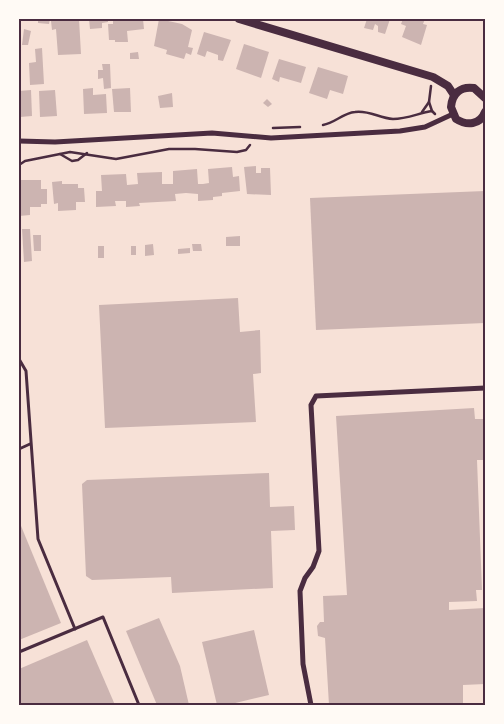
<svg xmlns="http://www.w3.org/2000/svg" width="504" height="724" font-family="'DM Sans',sans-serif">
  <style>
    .building { fill: #ccb4b1 }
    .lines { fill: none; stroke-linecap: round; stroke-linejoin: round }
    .path { stroke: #4a2c40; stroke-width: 2.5 }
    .service { stroke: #4a2c40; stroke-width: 3 }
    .minor { stroke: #4a2c40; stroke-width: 5 }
    .tertiary { stroke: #4a2c40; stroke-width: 8 }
    .neatline { fill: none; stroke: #4a2c40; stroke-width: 2 }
  </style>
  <rect width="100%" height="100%" fill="#f7e1d7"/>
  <!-- building -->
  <g class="building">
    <path d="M38 19H50L49 24 38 23Z"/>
    <path d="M56 19H79L81 54 58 55 56 29 52 30 51 21Z"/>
    <path d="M89 19H108V22L102 23V28L90 29Z"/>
    <path d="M113 19H143L144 29 127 31 128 42H115V40H109L108 24H113Z"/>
    <path d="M159 19 182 24 192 30 188 47 193 48 191 55 186 53 184 59 166 54 167 50 154 46Z"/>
    <path d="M367 19H390L385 34 378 32V26L375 24 373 30 364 28Z"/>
    <path d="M403 19H425L423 24 427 25 421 45 402 37 406 26 401 24Z"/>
    <path d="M24 29 31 31 28 45H22Z"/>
    <path d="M204 32 231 40 223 61 218 60V55L207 51 205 57 197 54Z"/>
    <path d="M244 44 269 52 261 78 236 69Z"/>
    <path d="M42 48 44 84 30 85 29 63 36 62 35 49Z"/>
    <path d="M138 52 139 59H130V53Z"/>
    <path d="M279 59 306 67 301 83 280 77 279 82 272 79Z"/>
    <path d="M102 64H110L111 88 104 89 103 78 98 79V70H103Z"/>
    <path d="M318 67 348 76 343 94 330 90 327 99 309 93Z"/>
    <path d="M93 88V95L106 94 107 113 84 114 83 89Z"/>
    <path d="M130 88 131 112H114L112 89Z"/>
    <path d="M31 90 32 116 20 117 19 91Z"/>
    <path d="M55 90 57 116 40 117 39 91Z"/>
    <path d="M172 93 173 107 160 108 158 96Z"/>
    <path d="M267 99 272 104 268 107 263 103Z"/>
    <path d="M256 166V173H261V168H270L271 195 247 194 244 167Z"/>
    <path d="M232 167 233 177 239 176 240 191 222 193V196L213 197V200L198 201V194L186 193 175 194 176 201 139 203 140 206 126 207V201H115L116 206 96 207V191H102L101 175 126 174 127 185 138 184 137 173 162 172V184H173V171L197 169 198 184H203L209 183 208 169Z"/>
    <path d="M19 180H41V189H47V204H41V207H30V215L19 216Z"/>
    <path d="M62 181V184H78V188H84L85 202H76V210L58 211V203L54 204 52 182Z"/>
    <path d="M485 191V323L316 330 310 198Z"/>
    <path d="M22 229H30L32 261 24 262Z"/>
    <path d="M33 235H41V251H34Z"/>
    <path d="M240 236V246H226V237Z"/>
    <path d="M153 244 154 255 145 256V245Z"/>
    <path d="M192 244H201L202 251H193Z"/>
    <rect x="98" y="246" width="6" height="12"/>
    <rect x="131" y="246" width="5" height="9"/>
    <path d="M190 248V253L178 254V249Z"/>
    <path d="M238 298 240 332 260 330 261 373 253 374 256 422 105 428 99 305Z"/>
    <path d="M474 408 475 419H485V460H477L482 590H476L477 601 449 602V610L485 608V684L463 685V703H454V705H329L325 638 318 636 317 626 320 622H324L323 596 347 595 336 416Z"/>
    <path d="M269 473 270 507 294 506 295 530 271 531 273 588 172 593 171 577 92 580 86 576 82 484 87 480Z"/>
    <path d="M19 521 61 623 19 640Z"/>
    <path d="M159 618 180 666 189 705H157L126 631Z"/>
    <path d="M254 630 269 695 227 705H217L202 642Z"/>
    <path d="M87 640 115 705H19V669Z"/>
  </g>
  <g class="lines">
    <!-- path -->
    <g class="path">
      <path d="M431 86 429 102 432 111"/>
      <path d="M422 112 429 102"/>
      <path d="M323 125C335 123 343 113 355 112 369 110 379 118 393 119 407 119 419 113 432 111L435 114"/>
      <path d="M273 128 300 127"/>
      <path d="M60 154 72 161 78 160 87 153"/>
      <path d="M19 165 25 161 70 152 116 159 169 149H195L237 152 246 150 250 145"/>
    </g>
    <!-- service -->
    <g class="service">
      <path d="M19 359 26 371 38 539 75 629"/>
      <path d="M19 449 30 444"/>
      <path d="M19 652 103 617 139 705"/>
    </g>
    <!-- minor -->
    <g class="minor">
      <path d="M19 141 55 142 212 133 271 138 400 131 425 127 453 114"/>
      <path d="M311 705 303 664 300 591 305 578 313 567 319 551 311 405 316 396 485 388"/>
    </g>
    <!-- tertiary -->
    <g class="tertiary">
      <path d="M239 19 433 77 448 86 454 95"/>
      <path d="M485 98 474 88C460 86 452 94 451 107L456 119C467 126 480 125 485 112"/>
    </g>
  </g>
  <!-- border -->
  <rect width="504" height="724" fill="none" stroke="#fffaf5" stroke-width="40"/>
  <rect x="20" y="20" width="464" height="684" class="neatline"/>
</svg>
